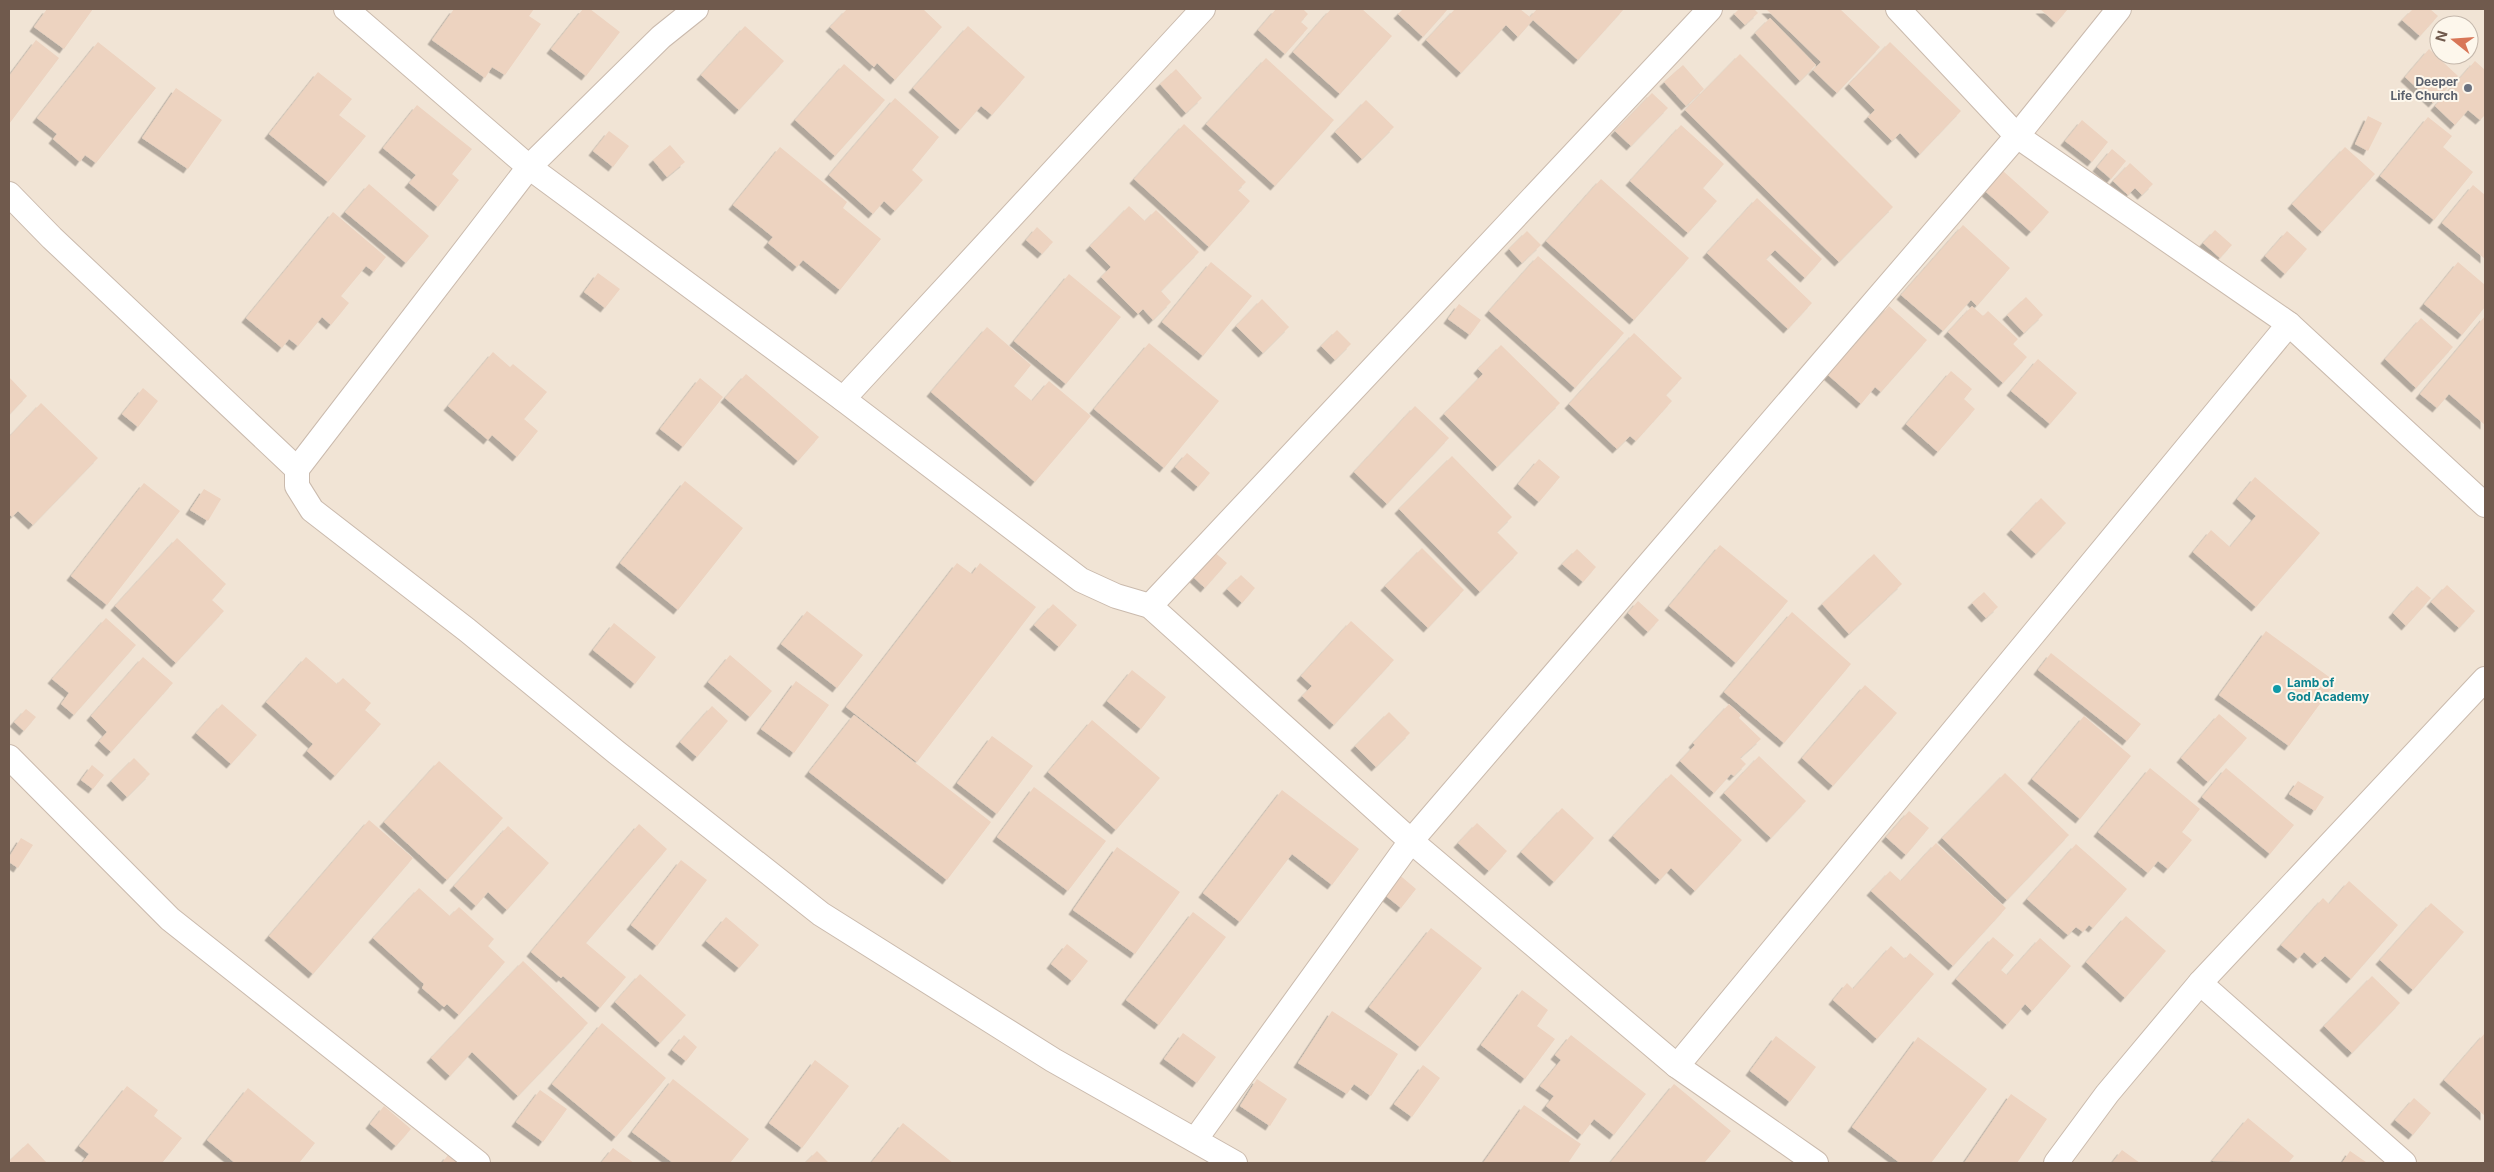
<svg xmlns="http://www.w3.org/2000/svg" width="2494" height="1172" font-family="Inter,sans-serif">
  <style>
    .residential { fill: #f1e4d5; fill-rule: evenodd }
    .building { fill: #edd3c0; filter: url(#shadow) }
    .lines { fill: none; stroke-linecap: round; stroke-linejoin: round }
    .minor-casing { stroke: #cabaad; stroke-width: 26 }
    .minor { stroke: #fff; stroke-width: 24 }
    .worship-dot { fill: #6b7280; stroke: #fdf7ec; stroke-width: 2 }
    .culture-dot { fill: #0f9aa8; stroke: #fdf7ec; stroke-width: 2 }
    .labels { text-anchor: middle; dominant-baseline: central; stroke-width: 4; stroke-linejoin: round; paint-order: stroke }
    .worship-label { font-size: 12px; font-weight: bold; fill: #5b616d; stroke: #fdf7ec; text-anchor: end }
    .culture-label { font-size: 12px; font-weight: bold; fill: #0d838f; stroke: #fdf7ec; text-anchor: start }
  </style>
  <defs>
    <filter id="shadow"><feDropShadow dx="-4.5" dy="4.5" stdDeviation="0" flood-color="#0004"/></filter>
  </defs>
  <rect width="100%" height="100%" fill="#faf2e6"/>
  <!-- residential -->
  <path class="residential" d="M9 9H2485V1163H9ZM2439 25H2469V55H2439Z"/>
  <!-- building -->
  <g class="building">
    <path d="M47 9H93L64 49 34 27Z"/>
    <path d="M454 9H534L529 16 541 24 505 75 492 67 485 78 432 40Z"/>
    <path d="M583 9H590L620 32 586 76 551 49Z"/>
    <path d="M847 9H923L942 27 895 80 877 63 874 67 830 27Z"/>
    <path d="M1276 9H1303L1308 14 1301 22 1308 28 1285 54 1258 30Z"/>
    <path d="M1331 9H1362L1392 36 1340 94 1293 52Z"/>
    <path d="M1403 9H1448L1423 37 1398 14Z"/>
    <path d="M1455 9H1520L1530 17 1537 9H1624L1578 60 1533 20 1518 37 1506 25 1461 73 1426 40Z"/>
    <path d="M1739 9H1754L1758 13 1745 25 1734 14Z"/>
    <path d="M1766 9H1840L1880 47 1837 93 1813 70 1821 62Z"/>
    <path d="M2040 9H2068L2056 23Z"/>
    <path d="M2413 9H2430L2438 16 2420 36 2402 20Z"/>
    <path d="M1770 18 1816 65 1800 81 1755 33Z"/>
    <path d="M745 26 784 61 739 110 701 75Z"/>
    <path d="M968 26 1025 77 992 115 981 106 960 130 913 88Z"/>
    <path d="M36 40 59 58 9 124V76Z"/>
    <path d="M98 42 156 88 96 163 85 155 80 162 53 139 57 134 37 118Z"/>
    <path d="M1890 42 1961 111 1920 154 1900 133 1892 141 1868 117 1875 110 1849 84Z"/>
    <path d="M2429 49 2458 76 2433 103 2405 77Z"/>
    <path d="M1740 54 1893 207 1839 262 1685 110Z"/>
    <path d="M1266 58 1334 120 1275 186 1206 124Z"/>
    <path d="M2475 61 2485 70V115L2480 120 2468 110 2455 125 2435 106Z"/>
    <path d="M844 64 885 100 835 156 795 120Z"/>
    <path d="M1683 65 1704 89 1686 106 1664 82Z"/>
    <path d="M1176 69 1202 98 1186 113 1160 84Z"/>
    <path d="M318 72 352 99 339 115 366 136 328 182 269 134Z"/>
    <path d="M176 88 222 120 188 169 142 138Z"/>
    <path d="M1652 93 1668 108 1631 146 1615 131Z"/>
    <path d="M895 98 939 137 912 170 923 180 895 211 884 201 873 214 829 175Z"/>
    <path d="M1366 100 1394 127 1362 159 1335 132Z"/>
    <path d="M417 105 472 149 452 174 459 180 438 207 409 183 416 175 383 148Z"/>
    <path d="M2368 116 2382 123 2368 151 2355 144Z"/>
    <path d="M2428 117 2452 136 2443 147 2473 172 2434 220 2380 176Z"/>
    <path d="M2082 120 2108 142 2092 162 2065 141Z"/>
    <path d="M1184 124 1246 182 1238 190 1250 201 1209 247 1134 179Z"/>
    <path d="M1681 125 1724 164 1703 188 1717 201 1688 233 1630 181Z"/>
    <path d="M609 131 629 146 613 167 593 151Z"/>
    <path d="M670 145 685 162 667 177 653 160Z"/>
    <path d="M780 147 847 202 843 208 881 239 840 290 803 260 797 267 768 243 773 237 733 205Z"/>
    <path d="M2345 147 2375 174 2322 232 2292 204Z"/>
    <path d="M2112 149 2126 161 2111 179 2097 167Z"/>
    <path d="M2130 163 2153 184 2142 195 2135 188 2128 195 2113 181Z"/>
    <path d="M2003 171 2049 212 2031 232 1985 191Z"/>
    <path d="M1601 179 1689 258 1634 320 1546 241Z"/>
    <path d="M369 184 429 236 406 263 345 212Z"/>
    <path d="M2473 185 2485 195V259L2442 223Z"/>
    <path d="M1757 198 1822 259 1805 278 1775 250 1766 259 1812 303 1788 329 1707 253Z"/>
    <path d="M1129 206 1145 221 1156 210 1199 252 1161 291 1171 302 1153 320 1143 309 1138 314 1101 277 1111 267 1090 246Z"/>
    <path d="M333 212 386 257 374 272 366 266 341 296 349 303 331 325 322 317 298 346 289 339 282 348 246 318Z"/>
    <path d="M1963 225 2010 268 1977 306 1971 300 1943 331 1901 295Z"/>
    <path d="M1037 227 1053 242 1042 254 1026 240Z"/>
    <path d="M2215 230 2232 245 2220 258 2203 243Z"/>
    <path d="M1527 231 1541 245 1522 263 1509 249Z"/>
    <path d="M2287 231 2307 249 2285 274 2265 256Z"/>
    <path d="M1538 256 1624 333 1575 388 1489 311Z"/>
    <path d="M1211 262 1252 296 1203 356 1162 322Z"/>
    <path d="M2458 262 2485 285V307L2462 335 2424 304Z"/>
    <path d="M598 273 620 289 605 308 584 292Z"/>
    <path d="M1069 274 1121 317 1066 384 1014 341Z"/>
    <path d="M2026 297 2043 315 2024 333 2007 315Z"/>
    <path d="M1262 299 1289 327 1263 353 1236 326Z"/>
    <path d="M1459 304 1481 320 1470 335 1448 319Z"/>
    <path d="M1889 306 1927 340 1881 392 1875 387 1861 404 1828 375Z"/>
    <path d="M1972 306 1983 316 1988 311 2018 339 2013 344 2027 357 2003 383 1948 332Z"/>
    <path d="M2485 316V425L2449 394 2437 408 2420 394Z"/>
    <path d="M2421 318 2453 347 2416 388 2385 359Z"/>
    <path d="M987 327 1031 365 1014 386 1032 401 1049 381 1091 416 1035 482 931 392Z"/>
    <path d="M1337 330 1351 344 1335 360 1321 346Z"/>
    <path d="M1634 333 1682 378 1666 395 1672 401 1636 441 1630 436 1617 449 1569 404Z"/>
    <path d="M1149 343 1219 401 1164 468 1094 409Z"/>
    <path d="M1501 345 1560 403 1497 467 1444 414 1483 374 1478 369Z"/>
    <path d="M493 352 510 367 513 364 547 392 524 419 538 431 517 457 492 435 488 440 448 406Z"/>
    <path d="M2038 359 2077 393 2050 424 2011 391Z"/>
    <path d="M1951 371 1972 389 1964 399 1975 409 1938 452 1906 424Z"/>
    <path d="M746 374 819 437 798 461 725 398Z"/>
    <path d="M9 377 27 396 9 415Z"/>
    <path d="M700 378 723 397 683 447 660 429Z"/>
    <path d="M143 388 158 401 138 427 122 414Z"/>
    <path d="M41 403 98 458 33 525 18 511 12 517 9 514V437Z"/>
    <path d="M1415 406 1449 438 1387 504 1354 472Z"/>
    <path d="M1187 453 1210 473 1198 487 1175 467Z"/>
    <path d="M1452 456 1512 517 1497 532 1518 553 1480 592 1399 509Z"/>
    <path d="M1539 459 1560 477 1539 502 1518 484Z"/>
    <path d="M2255 477 2320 533 2256 607 2193 552 2211 530 2230 547 2256 516 2237 499Z"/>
    <path d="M685 481 743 528 678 610 620 563Z"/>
    <path d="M144 483 180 511 107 605 71 576Z"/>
    <path d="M204 489 221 499 208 521 190 510Z"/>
    <path d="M2041 498 2066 523 2036 554 2011 530Z"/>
    <path d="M177 538 226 584 212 600 224 611 176 663 115 606Z"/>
    <path d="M1720 545 1788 601 1736 663 1669 606Z"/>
    <path d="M1422 548 1464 590 1428 628 1385 586Z"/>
    <path d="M1577 549 1596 567 1583 582 1562 564Z"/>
    <path d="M1212 550 1227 563 1205 588 1190 574Z"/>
    <path d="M1874 554 1902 584 1849 634 1822 604Z"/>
    <path d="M957 563 972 574 980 563 1036 607 917 762 846 707Z"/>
    <path d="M1241 575 1255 588 1242 603 1227 589Z"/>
    <path d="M2447 585 2475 611 2459 628 2431 602Z"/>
    <path d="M2417 586 2431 598 2406 626 2393 613Z"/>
    <path d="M1984 592 1998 607 1986 618 1972 603Z"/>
    <path d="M1638 601 1659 620 1648 632 1628 613Z"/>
    <path d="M1053 604 1077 625 1059 647 1034 625Z"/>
    <path d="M807 611 863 655 837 688 781 644Z"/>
    <path d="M1792 612 1851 664 1784 743 1724 692Z"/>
    <path d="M106 618 136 645 74 715 61 704 69 693 52 679Z"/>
    <path d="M1351 621 1394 660 1334 725 1302 696 1312 686 1301 676Z"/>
    <path d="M614 623 656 657 635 684 593 650Z"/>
    <path d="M2266 631 2336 682 2289 746 2219 695Z"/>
    <path d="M2051 653 2141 724 2127 741 2038 670Z"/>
    <path d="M730 655 772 691 750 717 708 682Z"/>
    <path d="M143 657 173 683 111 752 99 741 107 732 91 716Z"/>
    <path d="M306 657 337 684 343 678 371 703 365 710 381 724 335 776 307 751 313 744 266 702Z"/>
    <path d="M1132 670 1166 697 1141 729 1107 701Z"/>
    <path d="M796 681 829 705 794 753 761 729Z"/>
    <path d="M1865 685 1897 713 1833 786 1802 758Z"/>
    <path d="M222 704 257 735 231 764 196 733Z"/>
    <path d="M1729 704 1741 715 1739 718 1761 739 1740 758 1746 764 1734 776 1731 774 1714 793 1680 761 1695 745 1693 743Z"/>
    <path d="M712 706 728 721 697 757 680 742Z"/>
    <path d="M26 709 36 717 24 731 14 722Z"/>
    <path d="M1389 712 1410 733 1376 767 1355 746Z"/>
    <path d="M2219 714 2247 738 2208 782 2181 758Z"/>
    <path d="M854 715 991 822 947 880 809 772Z"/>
    <path d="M2084 716 2131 756 2080 819 2032 779Z"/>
    <path d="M1092 720 1160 778 1116 830 1048 772Z"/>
    <path d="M992 736 1033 766 997 814 957 783Z"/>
    <path d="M1759 756 1806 801 1771 838 1724 793Z"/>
    <path d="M134 758 150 774 127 797 111 781Z"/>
    <path d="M439 761 503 818 447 880 384 822Z"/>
    <path d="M92 765 104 775 93 789 81 780Z"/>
    <path d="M2150 768 2200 809 2182 832 2192 840 2168 869 2158 861 2148 873 2098 832Z"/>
    <path d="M2226 768 2294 825 2270 854 2202 797Z"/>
    <path d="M2005 773 2069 835 2007 900 1942 838Z"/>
    <path d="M1671 774 1742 840 1695 891 1671 868 1660 880 1613 836Z"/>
    <path d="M2298 781 2324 797 2315 811 2289 794Z"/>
    <path d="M1034 787 1106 841 1068 891 997 837Z"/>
    <path d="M1282 790 1359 849 1332 885 1292 854 1240 922 1203 893Z"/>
    <path d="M1562 808 1594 838 1554 882 1521 852Z"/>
    <path d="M1909 811 1929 828 1906 855 1886 837Z"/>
    <path d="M369 820 413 858 313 974 269 936Z"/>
    <path d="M1477 823 1507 851 1489 871 1458 843Z"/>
    <path d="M639 824 667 849 586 943 626 977 600 1008 563 976 561 978 531 952Z"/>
    <path d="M508 826 549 863 507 910 488 892 476 906 454 886Z"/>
    <path d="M21 838 33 845 18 868 9 862V857Z"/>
    <path d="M1936 843 2006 908 1953 966 1871 891 1890 871 1901 881Z"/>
    <path d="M2076 844 2127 889 2093 928 2089 925 2083 932 2076 927 2068 935 2027 899Z"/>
    <path d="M1117 847 1180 892 1135 954 1073 910Z"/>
    <path d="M681 860 707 880 657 946 631 925Z"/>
    <path d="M1396 872 1416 889 1401 908 1381 892Z"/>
    <path d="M2349 881 2398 925 2351 979 2325 956 2317 964 2304 952 2298 959 2281 945 2323 898 2329 904Z"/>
    <path d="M419 888 450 916 459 907 494 939 488 946 505 962 459 1015 447 1004 444 1007 422 988 424 984 373 938Z"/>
    <path d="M2431 903 2464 932 2413 990 2380 960Z"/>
    <path d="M1193 912 1226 937 1159 1025 1126 1000Z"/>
    <path d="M2126 916 2166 951 2125 998 2086 962Z"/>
    <path d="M726 917 759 945 739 968 706 941Z"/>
    <path d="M1431 928 1482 968 1420 1047 1369 1007Z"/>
    <path d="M1993 937 2014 955 2001 970 2007 975 2040 938 2071 966 2032 1011 2025 1004 2007 1025 1956 979Z"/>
    <path d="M1067 944 1088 961 1072 981 1051 964Z"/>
    <path d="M1891 946 1905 959 1910 953 1934 974 1877 1039 1833 1000 1847 983 1853 989Z"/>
    <path d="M523 961 588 1023 518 1096 472 1052 450 1076 431 1058Z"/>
    <path d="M640 974 686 1015 660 1043 615 1002Z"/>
    <path d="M2372 976 2400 1003 2352 1053 2324 1026Z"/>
    <path d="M1522 990 1548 1010 1537 1026 1555 1039 1525 1079 1481 1045Z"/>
    <path d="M1332 1011 1398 1054 1371 1096 1354 1084 1347 1094 1298 1063Z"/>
    <path d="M602 1023 666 1078 616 1137 552 1084Z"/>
    <path d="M1183 1033 1216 1057 1197 1083 1164 1059Z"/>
    <path d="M2485 1033V1116L2444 1080Z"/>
    <path d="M684 1035 697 1047 686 1061 672 1050Z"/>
    <path d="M1571 1035 1646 1094 1614 1135 1594 1119 1582 1135 1546 1106 1554 1096 1540 1086 1561 1060 1555 1055Z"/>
    <path d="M1776 1036 1816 1067 1790 1102 1750 1071Z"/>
    <path d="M1918 1037 1987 1089 1931 1163H1900L1852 1127Z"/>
    <path d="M815 1060 849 1086 802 1148 769 1123Z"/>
    <path d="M1423 1065 1440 1078 1412 1117 1394 1104Z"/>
    <path d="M673 1079 749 1139 730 1163H673L632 1132Z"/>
    <path d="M1257 1079 1287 1099 1270 1126 1240 1106Z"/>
    <path d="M1674 1084 1731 1131 1704 1163H1610Z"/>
    <path d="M127 1086 158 1110 154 1116 182 1138 162 1163H82L89 1154 79 1146Z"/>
    <path d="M248 1088 315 1143 299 1163H235L207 1140Z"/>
    <path d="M540 1090 567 1109 543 1142 516 1122Z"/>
    <path d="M2011 1094 2047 1119 2017 1163H1964Z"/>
    <path d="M2414 1098 2431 1113 2413 1135 2395 1120Z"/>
    <path d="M1524 1105 1581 1144 1568 1163H1483Z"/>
    <path d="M384 1106 411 1129 396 1146 370 1124Z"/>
    <path d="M2248 1118 2294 1156 2288 1163 2212 1161Z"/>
    <path d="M903 1123 953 1163H871Z"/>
    <path d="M28 1143 47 1163H9V1161Z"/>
    <path d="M613 1148 634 1163H601Z"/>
    <path d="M2122 1150 2140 1163H2112Z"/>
    <path d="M817 1151 829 1163H805Z"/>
    <path d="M2350 1151 2366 1162 2365 1163H2342Z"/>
    <path d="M448 1155 458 1163H442Z"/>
  </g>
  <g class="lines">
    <defs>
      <g id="minor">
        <path d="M346 9 529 167 843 399 1081 580 1116 596 1150 606 1411 841 1677 1066 1816 1163"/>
        <path d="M696 9 661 37 529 167 297 469V486L312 510 467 630 616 752 821 914 1053 1060 1235 1163"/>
        <path d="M1898 9 2017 136 2289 324 2485 505"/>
        <path d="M9 194 52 238 297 469"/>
        <path d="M843 399 1203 9"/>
        <path d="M1150 606 1710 9"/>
        <path d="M9 757 170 919 478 1163"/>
        <path d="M2200 983 2404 1163"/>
        <path d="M1677 1066 2289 324"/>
        <path d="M1195 1140 1411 841 2017 136 2119 9"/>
        <path d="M2056 1163 2107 1094 2200 983 2485 679"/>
      </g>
    </defs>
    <!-- minor casing -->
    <use href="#minor" class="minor-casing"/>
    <!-- minor -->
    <use href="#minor" class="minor"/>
  </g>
  <!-- markers -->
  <circle class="worship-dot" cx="2468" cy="88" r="5"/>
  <circle class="culture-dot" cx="2277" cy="689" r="5"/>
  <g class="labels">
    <!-- worship labels -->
    <g class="worship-label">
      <text x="2458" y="81">Deeper<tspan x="2458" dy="14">Life Church</tspan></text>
    </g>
    <!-- culture labels -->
    <g class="culture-label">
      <text x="2287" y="682">Lamb of<tspan x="2287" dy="14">God Academy</tspan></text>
    </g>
  </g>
  <!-- border -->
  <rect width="2494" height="1172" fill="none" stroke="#705a4d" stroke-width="20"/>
  <!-- north arrow -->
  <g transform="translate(2454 40) rotate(287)"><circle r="24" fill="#fdf7ec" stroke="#c5b8ac"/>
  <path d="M0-4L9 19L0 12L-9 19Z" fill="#d87657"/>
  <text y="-8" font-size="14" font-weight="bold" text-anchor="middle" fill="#705a4d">N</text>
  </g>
</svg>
